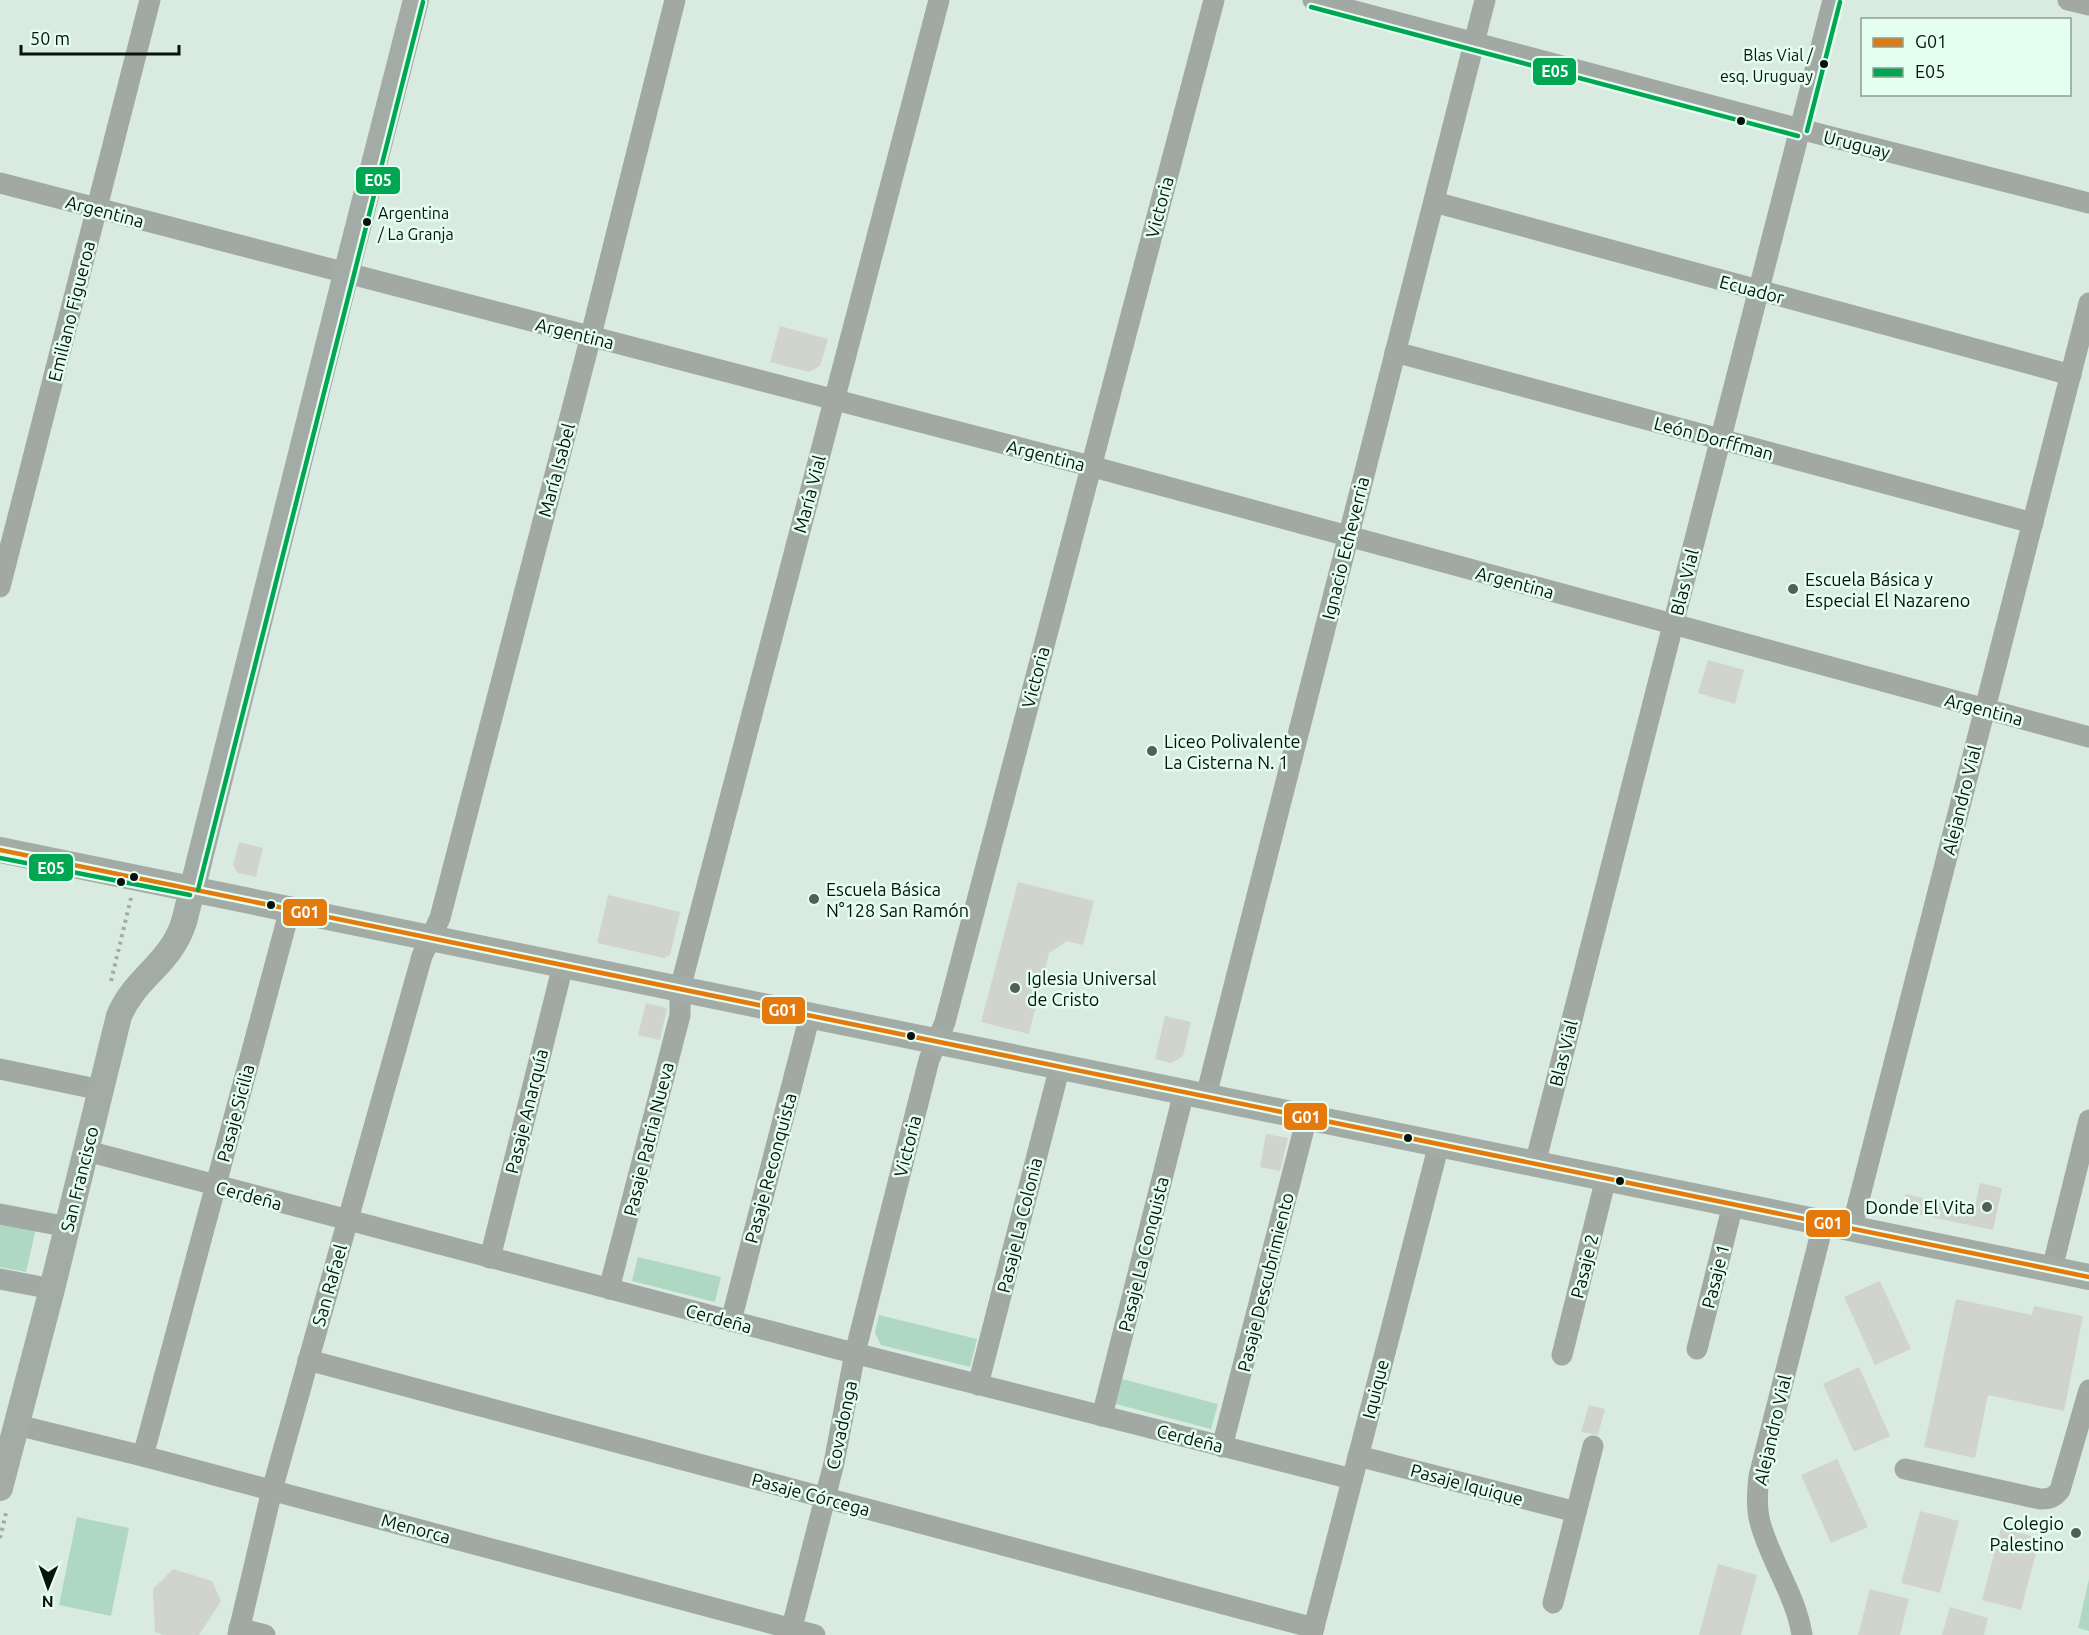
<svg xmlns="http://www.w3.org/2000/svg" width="2089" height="1635" font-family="Ubuntu,sans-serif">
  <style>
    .green { fill: #afd8c2 }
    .building { fill: #d1d3cd }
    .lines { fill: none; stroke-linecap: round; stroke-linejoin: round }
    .path { stroke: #a3aaa6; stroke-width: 4; stroke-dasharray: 3 4.5; stroke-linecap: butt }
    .minor { stroke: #a2a9a5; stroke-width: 21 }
    .major { stroke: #a2aba6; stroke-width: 26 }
    .bus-1-casing { stroke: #e4feef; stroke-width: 9 }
    .bus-2-casing { stroke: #e4feef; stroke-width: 9 }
    .bus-1 { stroke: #e47a0d; stroke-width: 4.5 }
    .bus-2 { stroke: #00a651; stroke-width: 4.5 }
    .bus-dot { fill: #08130d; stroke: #e4feef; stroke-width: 2 }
    .poi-dot { fill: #515f57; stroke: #e4feef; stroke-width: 2 }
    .labels { text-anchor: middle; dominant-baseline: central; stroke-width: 5; stroke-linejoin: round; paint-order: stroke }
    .bus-label { font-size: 16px; fill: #08130d; stroke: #e4feef; text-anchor: end }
    .street-label { font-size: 18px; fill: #08130d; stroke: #e4feef }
    .poi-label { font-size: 18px; fill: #08130d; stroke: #e4feef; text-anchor: start }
    .line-badge { stroke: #e4feef; stroke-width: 2 }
    .badge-label { font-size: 16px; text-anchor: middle; font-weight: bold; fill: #fff }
  </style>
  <rect width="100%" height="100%" fill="#d9ebe1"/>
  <!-- green -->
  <g class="green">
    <path d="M0 1221 36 1228 26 1272 0 1267Z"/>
    <path d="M638 1257 721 1277 715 1302 632 1281Z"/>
    <path d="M879 1315 977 1339 970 1367 881 1345 875 1333Z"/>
    <path d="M1122 1379 1218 1404 1211 1429 1116 1404Z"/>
    <path d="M77 1517 129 1528 111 1616 59 1605Z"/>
    <path d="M2089 1579V1631L2078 1628Z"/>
  </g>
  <!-- building -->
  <g class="building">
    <path d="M780 326 828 339 820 366 809 372 770 362Z"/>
    <path d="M1708 660 1744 670 1735 704 1698 693Z"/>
    <path d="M239 842 263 848 256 877 238 873 233 865Z"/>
    <path d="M1018 882 1094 901 1083 945 1067 941 1049 953 1029 1034 981 1022Z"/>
    <path d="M608 895 680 912 670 955 664 958 597 943Z"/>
    <path d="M646 1003 667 1008 660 1040 638 1035Z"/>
    <path d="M1165 1016 1191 1022 1183 1056 1171 1063 1155 1059Z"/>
    <path d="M1266 1134 1288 1138 1280 1171 1260 1167Z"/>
    <path d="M1980 1183 2002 1188 1993 1230 1902 1211 1906 1194 1974 1211Z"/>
    <path d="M1880 1281 1911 1349 1875 1365 1844 1297Z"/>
    <path d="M1956 1299 2032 1315 2034 1306 2083 1316 2064 1411 1988 1395 1975 1458 1924 1447Z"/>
    <path d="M1859 1367 1890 1436 1854 1452 1823 1384Z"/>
    <path d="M1589 1405 1605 1409 1598 1435 1581 1432Z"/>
    <path d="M1837 1459 1868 1527 1831 1543 1801 1475Z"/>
    <path d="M1920 1511 1959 1521 1940 1593 1901 1583Z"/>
    <path d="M2001 1528 2040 1538 2021 1610 1982 1600Z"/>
    <path d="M1718 1564 1757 1575 1741 1635H1699Z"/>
    <path d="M173 1569 212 1581 221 1601 199 1635H163L155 1632 153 1589Z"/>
    <path d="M1870 1589 1909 1599 1900 1635H1858Z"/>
    <path d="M1950 1607 1988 1618 1984 1635H1942Z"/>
  </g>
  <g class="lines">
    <!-- path -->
    <g class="path">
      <path d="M111 981 131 898"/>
      <path d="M0 1538 7 1509"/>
    </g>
    <!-- minor -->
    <g class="minor">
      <path d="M1313 0 1800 129 2089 203"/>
      <path d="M2068 0 2089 5"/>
      <path d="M0 183 1090 466 2089 737"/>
      <path d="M1434 202 2071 375"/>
      <path d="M1395 352 2033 523"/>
      <path d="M0 587 150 0"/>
      <path d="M0 1069 101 1090"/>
      <path d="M1206 1096 1485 0"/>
      <path d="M87 1151 838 1349 1352 1479"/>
      <path d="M1535 1164 1833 0"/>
      <path d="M0 1214 68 1227"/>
      <path d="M1852 1227 2089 303"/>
      <path d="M490 1258 563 965"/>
      <path d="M2052 1269 2089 1120"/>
      <path d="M0 1279 52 1289"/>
      <path d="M609 1289 680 1015V989L939 0"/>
      <path d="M731 1321 810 1015"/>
      <path d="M1697 1349 1733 1204"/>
      <path d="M1562 1355 1606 1178"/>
      <path d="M308 1360 1314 1628"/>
      <path d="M978 1385 1060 1066"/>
      <path d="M1102 1416 1184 1092"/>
      <path d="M17 1425 143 1456 815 1635"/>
      <path d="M1222 1447 1307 1117"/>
      <path d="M143 1456 290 909"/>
      <path d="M1358 1456 1576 1512"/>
      <path d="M1905 1469 2040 1499C2049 1499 2054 1498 2060 1490L2089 1390"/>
      <path d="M1553 1603 1593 1446"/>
      <path d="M239 1628 265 1635"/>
      <path d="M238 1635 272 1490 422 956 440 918 585 359 675 0"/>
      <path d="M790 1635 834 1463 855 1353 929 1060 945 1022 1214 0"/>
      <path d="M1312 1635 1439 1144"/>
      <path d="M1802 1635C1796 1595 1770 1561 1760 1522 1756 1507 1757 1492 1759 1476L1824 1221"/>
    </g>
    <!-- major -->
    <g class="major">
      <path d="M0 850 2089 1277"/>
      <path d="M0 1488 52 1289 119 1016C135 977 170 965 184 922L346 274 416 0"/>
    </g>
    <defs>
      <path id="bus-1" d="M0 850 2089 1277"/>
      <g id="bus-2">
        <path d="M1311 7 1798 136"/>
        <path d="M1807 131 1840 2"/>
        <path d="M0 858 190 895"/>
        <path d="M198 890 423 2"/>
      </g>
    </defs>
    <!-- bus-1 casing -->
    <use href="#bus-1" class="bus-1-casing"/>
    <!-- bus-2 casing -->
    <use href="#bus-2" class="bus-2-casing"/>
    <!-- bus-1 -->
    <use href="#bus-1" class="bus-1"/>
    <!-- bus-2 -->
    <use href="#bus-2" class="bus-2"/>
  </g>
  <!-- markers -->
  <g class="bus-dot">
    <circle cx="1824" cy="64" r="5"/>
    <circle cx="1741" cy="121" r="5"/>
    <circle cx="367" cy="222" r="5"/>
    <circle cx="134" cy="877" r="5"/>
    <circle cx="121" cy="882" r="5"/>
    <circle cx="271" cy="905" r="5"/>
    <circle cx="911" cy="1036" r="5"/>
    <circle cx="1408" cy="1138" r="5"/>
    <circle cx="1620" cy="1181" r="5"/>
  </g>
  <g class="poi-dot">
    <circle cx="1793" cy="589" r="6"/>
    <circle cx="1152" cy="751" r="6"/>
    <circle cx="814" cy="899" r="6"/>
    <circle cx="1015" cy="988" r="6"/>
    <circle cx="1987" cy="1207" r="6"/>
    <circle cx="2076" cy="1533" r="6"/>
  </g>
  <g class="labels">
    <!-- bus labels -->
    <g class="bus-label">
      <text x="1813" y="55">Blas Vial /<tspan x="1813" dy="21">esq. Uruguay</tspan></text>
      <text x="378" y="213" text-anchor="start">Argentina<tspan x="378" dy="21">/ La Granja</tspan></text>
    </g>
    <!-- street labels -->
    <g class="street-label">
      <text transform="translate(1857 144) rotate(14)">Uruguay</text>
      <text transform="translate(1159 207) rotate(-75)">Victoria</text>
      <text transform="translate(105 211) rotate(15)">Argentina</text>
      <text transform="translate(1752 289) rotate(15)">Ecuador</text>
      <text transform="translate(71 311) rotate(-76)">Emiliano Figueroa</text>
      <text transform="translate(575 333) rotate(14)">Argentina</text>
      <text transform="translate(1714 438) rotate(15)">León Dorffman</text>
      <text transform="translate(1046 455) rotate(14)">Argentina</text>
      <text transform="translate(556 470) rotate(-75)">María Isabel</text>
      <text transform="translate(809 494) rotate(-75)">María Vial</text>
      <text transform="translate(1345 548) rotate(-76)">Ignacio Echeverria</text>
      <text transform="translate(1515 582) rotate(15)">Argentina</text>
      <text transform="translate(1684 582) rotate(-76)">Blas Vial</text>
      <text transform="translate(1035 677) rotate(-75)">Victoria</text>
      <text transform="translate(1984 709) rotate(15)">Argentina</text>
      <text transform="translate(1961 800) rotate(-76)">Alejandro Vial</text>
      <text transform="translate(1563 1053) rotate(-76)">Blas Vial</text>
      <text transform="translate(526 1111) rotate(-76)">Pasaje Anarquía</text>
      <text transform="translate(235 1113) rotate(-75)">Pasaje Sicilia</text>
      <text transform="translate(648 1139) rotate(-76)">Pasaje Patria Nueva</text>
      <text transform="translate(907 1146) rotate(-76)">Victoria</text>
      <text transform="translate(770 1168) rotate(-75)">Pasaje Reconquista</text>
      <text transform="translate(79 1179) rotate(-76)">San Francisco</text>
      <text transform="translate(249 1195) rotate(15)">Cerdeña</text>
      <text transform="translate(1019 1225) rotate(-76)">Pasaje La Colonia</text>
      <text transform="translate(1143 1254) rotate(-76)">Pasaje La Conquista</text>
      <text transform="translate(1584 1266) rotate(-76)">Pasaje 2</text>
      <text transform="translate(1715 1276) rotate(-76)">Pasaje 1</text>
      <text transform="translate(1265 1282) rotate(-76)">Pasaje Descubrimiento</text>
      <text transform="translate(329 1285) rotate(-74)">San Rafael</text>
      <text transform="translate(719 1318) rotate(15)">Cerdeña</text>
      <text transform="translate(1375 1389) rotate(-76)">Iquique</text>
      <text transform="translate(841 1425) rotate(-78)">Covadonga</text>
      <text transform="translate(1772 1430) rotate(-77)">Alejandro Vial</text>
      <text transform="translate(1190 1438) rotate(14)">Cerdeña</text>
      <text transform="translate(1467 1484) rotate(15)">Pasaje Iquique</text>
      <text transform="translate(811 1494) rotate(15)">Pasaje Córcega</text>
      <text transform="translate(416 1528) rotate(15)">Menorca</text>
    </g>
    <!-- poi labels -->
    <g class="poi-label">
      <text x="1805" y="579">Escuela Básica y<tspan x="1805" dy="21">Especial El Nazareno</tspan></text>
      <text x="1164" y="741">Liceo Polivalente<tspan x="1164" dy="21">La Cisterna N. 1</tspan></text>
      <text x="826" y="889">Escuela Básica<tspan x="826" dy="21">N°128 San Ramón</tspan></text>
      <text x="1027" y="978">Iglesia Universal<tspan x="1027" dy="21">de Cristo</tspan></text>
      <text x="1975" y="1207" text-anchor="end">Donde El Vita</text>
      <text x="2064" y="1523" text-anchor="end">Colegio<tspan x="2064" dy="21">Palestino</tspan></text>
    </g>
  </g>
  <g class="line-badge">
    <rect x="1532" y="57" width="45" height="29" rx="6" fill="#00a651"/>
    <rect x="355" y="166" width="46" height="29" rx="6" fill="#00a651"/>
    <rect x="28" y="853" width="46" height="29" rx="6" fill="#00a651"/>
    <rect x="282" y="898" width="46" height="29" rx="6" fill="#e47a0d"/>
    <rect x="761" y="996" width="45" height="29" rx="6" fill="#e47a0d"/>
    <rect x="1283" y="1102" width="45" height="29" rx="6" fill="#e47a0d"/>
    <rect x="1805" y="1209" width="46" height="29" rx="6" fill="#e47a0d"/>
  </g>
  <g class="badge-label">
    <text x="1555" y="77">E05</text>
    <text x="378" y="186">E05</text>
    <text x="51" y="874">E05</text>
    <text x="305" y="918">G01</text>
    <text x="783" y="1016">G01</text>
    <text x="1306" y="1123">G01</text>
    <text x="1828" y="1229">G01</text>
  </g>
  <!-- legend -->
  <rect x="1861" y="18" width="210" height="78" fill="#e4feef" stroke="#8ca095" stroke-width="1.5"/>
  <rect x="1873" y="38" width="30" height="9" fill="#e47a0d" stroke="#8ca095" stroke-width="1.5"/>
  <text x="1915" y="48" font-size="18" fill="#08130d">G01</text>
  <rect x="1873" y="68" width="30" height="9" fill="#00a651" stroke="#8ca095" stroke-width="1.5"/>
  <text x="1915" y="78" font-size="18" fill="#08130d">E05</text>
  <!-- north arrow -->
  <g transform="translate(48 1587) rotate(181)" stroke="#e4feef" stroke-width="4.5" paint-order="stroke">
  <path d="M0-4.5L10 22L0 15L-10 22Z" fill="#08130d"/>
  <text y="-9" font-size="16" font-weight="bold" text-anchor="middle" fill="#08130d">N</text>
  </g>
  <!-- scale -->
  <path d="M21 45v9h158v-9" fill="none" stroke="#08130d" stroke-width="3"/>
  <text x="30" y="45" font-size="18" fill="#08130d" stroke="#e4feef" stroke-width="4.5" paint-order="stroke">50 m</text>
</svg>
